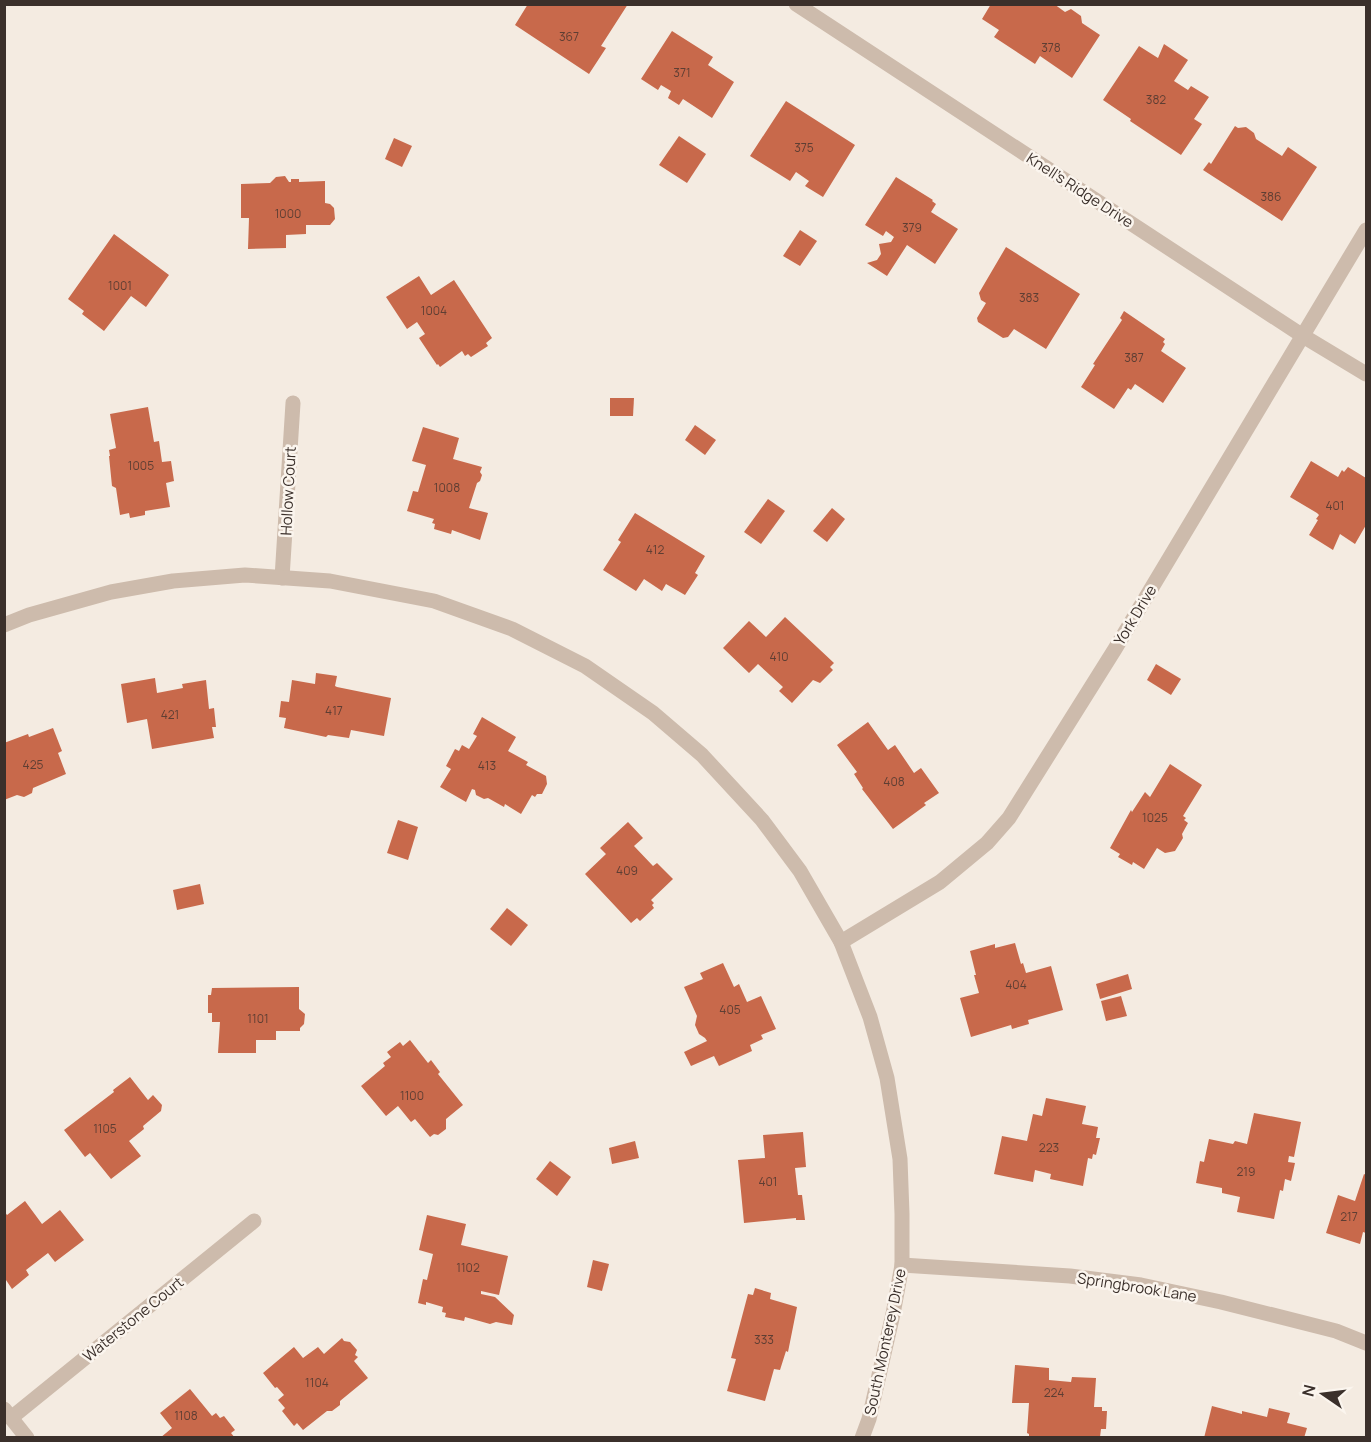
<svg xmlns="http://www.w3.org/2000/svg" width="1371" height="1442" font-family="Manrope,sans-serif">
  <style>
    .building { fill: #c8694b }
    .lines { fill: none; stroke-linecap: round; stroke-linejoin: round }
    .street { stroke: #cdbbac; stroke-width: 15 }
    .labels { text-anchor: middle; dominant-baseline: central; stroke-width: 5; stroke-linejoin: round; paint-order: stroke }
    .number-label { font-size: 12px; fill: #5e3e33 }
    .street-label { font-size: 15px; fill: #3b302b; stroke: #fbf5ee }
  </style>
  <rect width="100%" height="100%" fill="#f4ebe1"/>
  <!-- building -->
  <g class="building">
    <path d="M528 4H628L601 46 606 48 589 74 515 25Z"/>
    <path d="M991 4H1054L1065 12 1071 9 1081 16 1082 23 1100 35 1072 78 1040 56 1035 64 994 37 999 30 982 19Z"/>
    <path d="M672 31 713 57 708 65 734 82 712 118 683 99 679 105 668 98 671 91 661 85 658 90 641 79Z"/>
    <path d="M1164 44 1188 60 1174 81 1188 90 1191 86 1209 97 1194 119 1202 124 1181 155 1130 121 1131 119 1103 100 1139 46 1158 58Z"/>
    <path d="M786 101 855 145 823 197 805 186 809 181 796 172 790 181 750 156Z"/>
    <path d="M1235 126 1238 128 1246 127 1254 133 1256 139 1282 156 1288 147 1317 167 1282 221 1203 170 1209 162 1211 164Z"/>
    <path d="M679 136 706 154 687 183 659 165Z"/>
    <path d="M394 138 412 146 402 167 385 159Z"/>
    <path d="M285 176 289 182H291V179H299V182L325 181V203L330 204 334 208 335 219 330 225H306V234L286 235V248L248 249 249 218H241V184L270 183 276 177Z"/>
    <path d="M896 177 933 200 932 201 936 204 931 212 958 229 935 264 907 245 887 276 867 263 877 260 881 254 879 244 891 242 894 237 886 231 883 236 865 225Z"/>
    <path d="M800 230 817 241 800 266 783 256Z"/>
    <path d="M114 234 169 275 146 307 131 296 104 331 82 314 84 311 68 299Z"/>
    <path d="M1006 247 1080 294 1046 349 1014 329 1008 337 1003 338 978 322 977 318 986 303 981 300 979 293Z"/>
    <path d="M419 276 431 295 454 280 492 338 486 343 488 346 471 357 468 354 465 356 462 351 440 367 438 364 437 365 419 338 425 334 417 322 407 329 386 297Z"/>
    <path d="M1124 311 1165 339 1163 342 1165 344 1161 351 1186 368 1163 403 1135 384 1131 390 1128 388 1114 409 1081 387 1095 365 1093 364 1122 320 1120 318Z"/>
    <path d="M610 398H634L633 416H610Z"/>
    <path d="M148 407 154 442 159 441 162 462 171 461 174 481 166 483 170 507 145 511V515L130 518 129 513 120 515 116 488 112 486 109 456H110L109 450 116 448 110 414Z"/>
    <path d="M695 425 716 440 705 455 685 440Z"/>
    <path d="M423 427 459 438 453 459 482 467 480 472 482 475 480 481 477 483 469 508 488 513 480 540 452 530 451 534 434 529 435 524 432 523 434 519 407 511 413 491 418 492 426 465 412 461Z"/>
    <path d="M1311 461 1338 477 1342 470 1344 472 1348 467 1366 478V525L1355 544 1340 534 1333 550 1309 535 1318 520 1316 519 1319 515 1317 513 1290 497Z"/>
    <path d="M768 499 785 511 761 544 744 532Z"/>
    <path d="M832 508 845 519 827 542 813 531Z"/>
    <path d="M635 513 705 556 695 573 698 575 685 595 666 584 662 591 644 579 636 591 603 570 621 542 618 540Z"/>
    <path d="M785 617 834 663 830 667 833 670 820 683 813 680 792 703 779 691 783 687 758 664 749 673 723 648 749 621 766 637Z"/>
    <path d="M1156 664 1181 679 1171 695 1147 680Z"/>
    <path d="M316 673 337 676 335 686 337 687 391 698 384 736 351 730 349 738 328 735 326 737 284 728 286 718 279 717 281 701 289 702 292 680 315 684Z"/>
    <path d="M155 678 157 693 183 688 182 684 206 680 209 709 214 708 216 727H212L214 738 152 749 147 719 127 723 121 684Z"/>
    <path d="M482 717 516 737 508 751 528 762 526 765 546 776 547 784 542 794H537L535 797 532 795 521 814 505 804 504 807 488 798 484 799 476 795 475 790 472 789 466 802 440 787 451 769 446 766 455 749 459 751 462 745 469 749 477 736 473 734Z"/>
    <path d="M868 722 888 750 895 745 914 773 921 768 939 793 924 803 926 805 893 829 862 789 863 788 854 774 857 772 837 745Z"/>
    <path d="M53 728 62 751 58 753 66 774 33 788 32 793 24 797 17 795 4 800V743L28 734 29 737Z"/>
    <path d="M1170 764 1202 785 1183 816 1186 818 1184 820 1188 823 1182 834 1183 838 1175 851 1165 853 1157 848 1144 869 1133 862 1132 865 1118 857 1120 854 1110 848 1131 810 1132 812 1145 792 1150 797Z"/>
    <path d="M398 820 418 827 408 860 387 853Z"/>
    <path d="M628 822 643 838 634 846 653 866 657 863 673 879 651 900 654 903 652 905 654 908 640 921 637 918 631 923 585 874 606 854 600 848Z"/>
    <path d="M200 884 204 904 177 910 173 890Z"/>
    <path d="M507 908 528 925 511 946 490 929Z"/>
    <path d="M1015 943 1021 964 1023 963 1026 973 1051 966 1063 1010 1028 1020 1029 1024 1012 1029 1011 1025 971 1037 960 998 979 993 974 975H976L970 951 995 944V948Z"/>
    <path d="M723 963 734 987 739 984 747 1002 761 996 776 1029 761 1035 763 1039 750 1045 752 1051 719 1066 714 1056 691 1066 684 1052 707 1041 705 1038 699 1034 695 1025 697 1016 684 987 703 979 700 973Z"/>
    <path d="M1128 974 1132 989 1100 999 1096 984Z"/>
    <path d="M299 987V1009L305 1014 304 1024 300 1028V1031H276V1040H256V1053H218L220 1022H212V1013H208V995H211L212 988Z"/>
    <path d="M1121 996 1127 1016 1106 1021 1101 1001Z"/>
    <path d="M410 1040 428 1063 431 1060 440 1072 438 1074 463 1105 446 1119V1129L438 1135 434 1134 430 1137 415 1119 411 1122 398 1106 386 1116 361 1086 385 1066 383 1063 391 1057 387 1052 400 1042 403 1046Z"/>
    <path d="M130 1077 148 1100 153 1095 162 1105 161 1111 143 1126 144 1129 129 1141 141 1156 111 1179 90 1153 85 1157 64 1130 114 1092 113 1090Z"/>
    <path d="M1046 1098 1086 1106 1082 1124 1098 1127 1096 1138H1100L1096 1155 1093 1154 1092 1159 1088 1158 1083 1186 1050 1179 1051 1174 1035 1170 1033 1182 994 1174 1002 1136 1027 1141 1033 1114 1042 1116Z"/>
    <path d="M1254 1113 1301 1122 1294 1157 1289 1156 1288 1162 1295 1163 1291 1181 1285 1179 1283 1191 1280 1190 1274 1219 1237 1212 1240 1197 1222 1193V1188L1196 1183 1200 1161 1204 1162 1209 1139 1233 1144 1235 1141 1247 1144Z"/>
    <path d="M803 1132 806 1167 795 1168 798 1195H802L805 1220H796V1218L744 1223 738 1160 765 1158 763 1135Z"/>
    <path d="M635 1141 639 1158 612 1164 609 1148Z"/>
    <path d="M550 1161 571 1177 557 1196 536 1179Z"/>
    <path d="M1364 1174 1366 1175V1233L1363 1232 1360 1244 1326 1233 1338 1195 1355 1201Z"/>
    <path d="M25 1201 42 1224 60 1210 84 1240 55 1262 48 1253 26 1270 29 1275 12 1289 4 1277V1211L7 1215Z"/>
    <path d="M427 1215 466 1224 461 1245 508 1256 499 1295 481 1291V1294L495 1297 514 1315 512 1325 496 1322 490 1324 465 1317 464 1321 445 1317 446 1313 442 1312 443 1307 426 1302V1305L418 1303 423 1279 427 1280 433 1254 419 1250Z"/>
    <path d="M593 1260 609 1264 602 1291 587 1287Z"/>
    <path d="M755 1288 771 1293 770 1299 797 1307 788 1352 786 1351 780 1370 774 1369 765 1401 727 1391 736 1359 731 1358 748 1294 753 1295Z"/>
    <path d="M342 1338 344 1341 350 1342 357 1350 355 1355 358 1357 354 1361 368 1378 340 1401V1405L332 1411H327L303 1430 297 1423 294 1426 282 1411 285 1408 278 1400 284 1395 277 1387 275 1388 263 1373 294 1347 303 1358 318 1347 324 1354Z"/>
    <path d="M1015 1365 1049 1368V1380L1071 1382 1072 1377 1096 1378 1094 1407H1102V1411H1107L1106 1429H1101L1100 1437 1029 1438V1434L1027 1433 1029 1403H1012Z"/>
    <path d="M190 1389 212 1416 216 1413 220 1418 224 1416 235 1430 231 1433 235 1438H160L172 1428 160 1413Z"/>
    <path d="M1212 1406 1242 1414V1411L1267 1417 1269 1408 1290 1413 1287 1423 1307 1428 1304 1438H1204Z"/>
  </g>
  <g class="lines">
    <!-- street -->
    <g class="street">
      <path d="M796 4 1303 336 1366 374"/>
      <path d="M282 578 293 403"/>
      <path d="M4 625 29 615 111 592 173 581 245 575 330 581 434 601 512 629 585 666 653 713 702 755 762 820 800 871 841 942 870 1017 887 1078 900 1159 902 1214V1265L893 1314 869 1419 862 1438"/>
      <path d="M841 942 940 882 987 843 1009 818 1115 649 1366 230"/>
      <path d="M902 1265 1070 1276 1141 1285 1221 1302 1336 1331 1366 1343"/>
      <path d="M4 1409 27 1438"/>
      <path d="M11 1418 254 1221"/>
    </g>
  </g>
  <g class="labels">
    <!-- number labels -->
    <g class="number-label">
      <text x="569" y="36">367</text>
      <text x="1051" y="47">378</text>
      <text x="682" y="72">371</text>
      <text x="1156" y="99">382</text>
      <text x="804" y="147">375</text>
      <text x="1271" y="196">386</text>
      <text x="288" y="213">1000</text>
      <text x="912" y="227">379</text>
      <text x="120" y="285">1001</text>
      <text x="1029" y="297">383</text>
      <text x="434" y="310">1004</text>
      <text x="1134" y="357">387</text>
      <text x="141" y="465">1005</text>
      <text x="447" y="487">1008</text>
      <text x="1335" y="505">401</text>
      <text x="655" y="549">412</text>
      <text x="779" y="656">410</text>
      <text x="334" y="710">417</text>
      <text x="170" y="714">421</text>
      <text x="33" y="764">425</text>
      <text x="487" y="765">413</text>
      <text x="894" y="781">408</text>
      <text x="1155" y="817">1025</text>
      <text x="627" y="870">409</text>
      <text x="1016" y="984">404</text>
      <text x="730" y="1009">405</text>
      <text x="258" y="1018">1101</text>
      <text x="412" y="1095">1100</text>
      <text x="105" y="1128">1105</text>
      <text x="1049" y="1147">223</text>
      <text x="1246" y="1171">219</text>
      <text x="768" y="1181">401</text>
      <text x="1349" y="1216">217</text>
      <text x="468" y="1267">1102</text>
      <text x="764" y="1339">333</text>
      <text x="317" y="1382">1104</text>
      <text x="1054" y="1392">224</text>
      <text x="186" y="1415">1108</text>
    </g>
    <!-- street labels -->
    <g class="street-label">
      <text transform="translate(1080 190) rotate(33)">Knell's Ridge Drive</text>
      <text transform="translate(288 491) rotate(-87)">Hollow Court</text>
      <text transform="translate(1135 615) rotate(-59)">York Drive</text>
      <text transform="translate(1137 1287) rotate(9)">Springbrook Lane</text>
      <text transform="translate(133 1319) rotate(-39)">Waterstone Court</text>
      <text transform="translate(885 1342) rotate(-78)">South Monterey Drive</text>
    </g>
  </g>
  <!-- border -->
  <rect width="1371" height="1442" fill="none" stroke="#3b302b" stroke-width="12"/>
  <!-- north arrow -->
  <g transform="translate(1323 1394) rotate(284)" stroke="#fbf5ee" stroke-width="4.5" paint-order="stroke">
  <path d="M0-4.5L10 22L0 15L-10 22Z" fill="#3b302b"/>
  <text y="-9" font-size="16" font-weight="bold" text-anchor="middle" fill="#3b302b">N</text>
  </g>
</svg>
